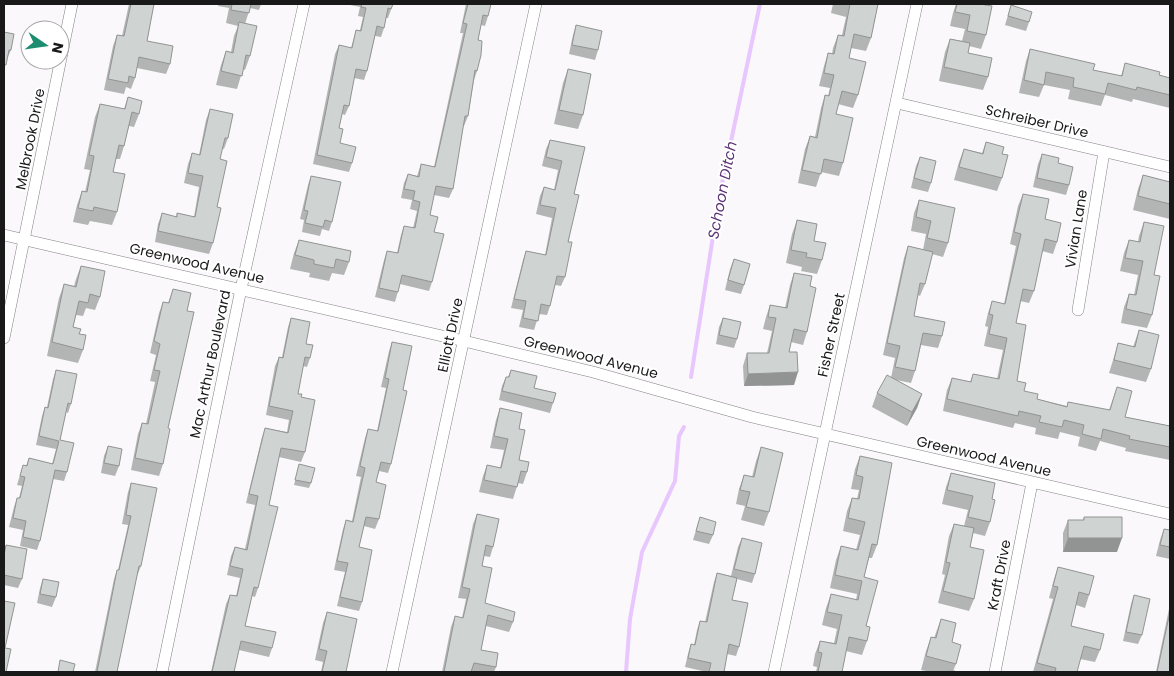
<svg xmlns="http://www.w3.org/2000/svg" width="1174" height="676" font-family="Poppins,sans-serif">
  <style>
    .lines { fill: none; stroke-linecap: round; stroke-linejoin: round }
    .stream { stroke: #e8c6fe; stroke-width: 4 }
    .street-casing { stroke: #848285; stroke-width: 12 }
    .street { stroke: #fff; stroke-width: 11 }
    .wall { fill: #b2b5b4 }
    .shaded-wall { fill: #919492 }
    .building { fill: #cfd3d1; stroke: #919492 }
    .labels { text-anchor: middle; dominant-baseline: central; stroke-width: 4; stroke-linejoin: round; paint-order: stroke }
    .street-label { font-size: 14px; fill: #1a191a; stroke: #fff }
    .water-label { font-size: 15px; font-style: italic; fill: #5b3273; stroke: #fff }
  </style>
  <rect width="100%" height="100%" fill="#faf8fb"/>
  <g class="lines">
    <!-- stream -->
    <g class="stream">
      <path d="M691 377 719 198 760 4"/>
      <path d="M626 672 630 619 642 552 675 481 679 436 684 427"/>
    </g>
    <defs>
      <g id="street">
        <path d="M897 103 1170 167"/>
        <path d="M4 235 464 341 593 372 752 417 1170 514"/>
        <path d="M1078 310 1104 152"/>
        <path d="M4 338 72 4"/>
        <path d="M162 672 241 289 304 4"/>
        <path d="M392 672 536 4"/>
        <path d="M774 672 917 4"/>
        <path d="M995 672 1032 483"/>
      </g>
    </defs>
    <!-- street casing -->
    <use href="#street" class="street-casing"/>
    <!-- street -->
    <use href="#street" class="street"/>
  </g>
  <!-- wall -->
  <g class="wall">
    <path d="M129 4H154L147 41 170 64 166 74 137 68 135 78 131 89 126 87 124 94 104 90 113 46 117 35 122 36Z"/>
    <path d="M219 4H261L259 10 250 8 245 24 250 56 245 70 243 69 237 89 216 85 221 65 226 51 231 52 234 36 238 26 226 23 229 8 218 6Z"/>
    <path d="M345 4H393L388 18H386L384 28 381 37 375 36 367 71 364 80 354 78 349 106 345 115 342 114 339 128 340 143 352 163 349 172 313 164 335 54 339 45 351 48 356 30H360L363 17 358 16 360 7Z"/>
    <path d="M466 4H491L488 16 485 26 481 25 478 40 477 71 474 80 468 116 464 126 463 125 453 189 449 198 434 195 430 215 434 232 432 282 429 291 400 284 395 302 375 297 384 260 387 251 397 253 401 235 404 226 413 228 417 211 410 209 412 200 401 198 404 183 408 174 417 176 421 164 434 167 463 33H460Z"/>
    <path d="M833 4H878L871 38 866 51 851 48 849 58 858 95 853 108 838 104 836 114 843 163 839 176 821 172 816 187 798 183 805 149 810 136 815 137 821 108 825 95 828 96 830 88 819 86 824 66 828 53 832 54 833 48 838 35H842L846 17 831 13Z"/>
    <path d="M956 4H980L986 35 981 49 969 46 968 53 988 77 983 90 939 81 945 52 950 39 962 41 965 29 950 26 953 13Z"/>
    <path d="M1011 5 1029 22 1026 31 1005 25Z"/>
    <path d="M576 25 598 50 595 60 569 54 573 35Z"/>
    <path d="M4 32 11 50 7 59 4 70Z"/>
    <path d="M1030 49 1093 70 1121 76 1125 63 1159 75 1170 78V108L1133 99 1132 102 1105 95 1101 106 1068 99 1070 90 1044 85 1039 97 1019 93 1026 61Z"/>
    <path d="M568 69 583 115 578 129 554 124 563 83Z"/>
    <path d="M128 97 139 114 134 127 129 126 124 146 120 159H116L113 172 117 212 112 225 90 221 88 225 73 222 77 205 82 191 85 192 90 170 84 169 95 117 100 104 124 109Z"/>
    <path d="M210 109 228 138 224 149 222 148 220 159 217 207 213 243 209 254 155 242 158 224 162 213 176 217 177 213 194 217 199 187 184 183 188 164 192 153 199 155 206 120Z"/>
    <path d="M550 140 585 147 574 194 565 277 561 286 555 285 550 306 547 315 539 314 534 330 519 327 523 310 511 308 523 260 526 251 545 255 552 218 536 214 540 196 544 187 554 190 558 170 542 166 546 149Z"/>
    <path d="M986 142 1002 154V178L997 191 954 180 959 162 964 149 982 153Z"/>
    <path d="M1042 154 1058 163 1069 185 1066 195 1033 187 1038 164Z"/>
    <path d="M920 157 931 183 928 192 911 188 916 166Z"/>
    <path d="M1143 175 1170 182V219L1133 210 1138 189Z"/>
    <path d="M311 176 332 222 329 231 322 229 320 236 302 232 304 220 300 219 308 185Z"/>
    <path d="M1023 194 1045 219 1057 242 1053 254 1042 251 1034 291 1029 303 1020 301 1016 323 1017 381 1024 391 1037 399 1067 406 1068 402 1109 410 1117 387 1125 417 1170 426V460L1125 451 1126 448 1100 441 1096 451 1078 446 1080 437 1060 432 1058 439 1035 434 1036 428 1015 423 1013 428 943 411 947 390 952 378 970 382 973 374 997 379 1003 350 984 346 988 327 985 326 988 313 992 301 1004 304 1016 246 1010 244 1018 206Z"/>
    <path d="M919 200 948 243 943 257 932 254 925 284 920 296 918 295 914 316 942 336 938 348 921 345 915 371 911 383 896 380 922 394 917 408 907 426 872 407 877 393 891 378 895 358 883 355 904 258 908 246 923 250 926 234 911 231 914 213Z"/>
    <path d="M797 220 814 241 822 260 817 274 801 271 802 267 786 263 792 234Z"/>
    <path d="M1144 222 1154 275 1152 315 1147 328 1121 323 1124 307 1129 294 1134 295 1138 275 1120 271 1124 253 1129 240 1138 242 1139 236Z"/>
    <path d="M299 240 349 262 344 275 332 273 329 281 309 277 310 273 290 269 294 253Z"/>
    <path d="M734 259 744 285 741 294 725 290 730 269Z"/>
    <path d="M81 266 100 297 95 310 86 308 83 316 76 315 73 327 79 334 83 350 78 363 47 356 59 298 64 284 74 286 76 279Z"/>
    <path d="M794 273 810 286 807 332 803 345 791 342 789 352 794 385 744 386 743 366 747 353H767L772 331 763 329 766 317 770 305 785 308 790 285Z"/>
    <path d="M173 289 187 311 168 428 163 464 159 476 131 470 138 434 142 423 146 424 155 382 150 381 156 355 150 353 159 313 163 302 168 303Z"/>
    <path d="M291 318 306 344 310 358 307 367 303 366 298 394 301 397 305 452 301 462 279 457 269 505 258 588 255 597 252 596 245 626 272 648 269 657 239 650 234 672H211L226 604 230 595 236 596 240 578 227 575 231 556 235 547 245 549 255 505 246 503 262 437 265 428 287 432 289 420 266 415 275 366 279 357H282L288 327Z"/>
    <path d="M723 318 737 339 734 348 716 344 719 327Z"/>
    <path d="M1139 330 1151 369 1146 382 1109 373 1114 357 1118 343 1133 347Z"/>
    <path d="M392 342 403 390 391 464 388 473 379 471 376 482 379 519 375 529 364 526 359 547 362 602 359 611 337 606 345 572 334 570 343 529 346 520 352 521 361 477 356 476 365 438 368 429 377 431 386 388 381 387 389 351Z"/>
    <path d="M56 370 71 404 68 413 66 412 60 440 67 472 64 481 53 479 40 541 37 550 20 546 23 530 9 527 14 507 17 498H19L22 486 17 485 23 465 26 466 29 458 52 464 56 449 36 445 42 416 45 407H47L53 379Z"/>
    <path d="M511 370 553 403 550 413 499 400 502 386 506 377H508Z"/>
    <path d="M500 408 519 429V460L527 472 523 484 518 483 513 499 479 492 483 476 487 465 500 468 504 450 490 448 496 420Z"/>
    <path d="M108 446 119 466 115 476 101 473 104 456Z"/>
    <path d="M761 447 769 512 764 526 741 520 745 506 736 504 739 489 744 475 752 477 756 461Z"/>
    <path d="M860 456 877 545 872 558H869L864 577 867 641 862 655 846 651 842 672H816L817 667 813 666 815 654 820 641 834 643 837 629 822 625 826 608 831 594 856 600 857 594 830 588 836 560 841 546 856 550 860 535 843 531 847 511 852 498 857 499 859 490 851 489 855 469Z"/>
    <path d="M299 464 311 483 309 488 294 485Z"/>
    <path d="M951 473 992 499 990 522 985 536 973 533 970 547 974 599 969 611 938 603 945 575 942 574 949 536 954 524 964 526 968 510 942 504 946 487Z"/>
    <path d="M131 483 141 566 137 576 117 672H95L114 579 117 570H118L128 525 122 524 128 492Z"/>
    <path d="M477 514 493 547 490 557 484 556 482 566 485 603 513 622 509 632 486 626 481 650 496 667 494 672H442L451 627 455 616 462 618 466 599 458 598 473 524Z"/>
    <path d="M700 517 713 535 709 544 693 540Z"/>
    <path d="M1084 517 1117 552H1063V533L1068 520H1083Z"/>
    <path d="M1164 529 1170 530V559L1156 556 1160 540Z"/>
    <path d="M742 538 755 574 752 583 737 579 732 600 739 647 736 656 727 654 724 672H707L685 667 688 654 691 644 694 645 697 630 700 621 705 622 714 582 717 573 731 576 738 547Z"/>
    <path d="M6 545 22 579 18 588 4 585V550Z"/>
    <path d="M1058 567 1089 595 1085 608 1076 605 1071 626 1100 650 1095 662 1080 659 1077 672H1033L1053 599 1049 598 1054 579Z"/>
    <path d="M43 579 56 597 52 607 37 603 40 588Z"/>
    <path d="M1134 595 1142 635 1138 644 1123 641 1131 604Z"/>
    <path d="M1170 604V672H1156Z"/>
    <path d="M327 612 346 672H321L323 662 315 660 323 623Z"/>
    <path d="M941 619 952 642 956 664 953 671 955 672H931L921 670 926 651 931 637 934 638Z"/>
  </g>
  <!-- shaded-wall -->
  <g class="shaded-wall">
    <path d="M798 372 794 385 744 386 748 374Z"/>
    <path d="M922 394 917 408 907 426 912 412Z"/>
    <path d="M1068 538H1122L1117 552H1063Z"/>
  </g>
  <!-- building -->
  <g class="building">
    <path d="M131 4H154L147 41 173 46 170 64 139 57 135 78 129 76 128 83 108 79 117 35 124 36Z"/>
    <path d="M232 4H251L249 13 231 10Z"/>
    <path d="M362 4H393L391 9 388 8 384 28 377 26 367 71 356 69 349 106 344 105 339 128 343 129 340 143 356 147 352 163 317 155 339 45 352 48 356 30 361 31 366 8 361 7Z"/>
    <path d="M468 4H491L488 16 483 15 478 40 482 41 481 55 477 71 475 70 468 116H465L453 189 436 186 430 215 438 217 434 232 444 234 432 282 402 275 398 292 379 288 387 251 398 253 404 226 415 228 420 202 413 200 415 191 404 189 408 174 419 177 421 164 435 167 467 24 463 23Z"/>
    <path d="M850 4H878L871 38 854 34 849 58 866 62 858 95 842 91 836 114 853 118 843 163 824 159 821 174 802 170 810 136 817 138 825 95 829 96 834 75 824 73 828 53 834 54 838 35 844 36Z"/>
    <path d="M957 4H980L992 6 986 35 967 31 970 15 955 12Z"/>
    <path d="M1011 5 1032 12 1029 22 1008 16Z"/>
    <path d="M239 22 257 26 250 56 246 55 242 76 221 71 226 51 233 53Z"/>
    <path d="M576 25 602 31 598 50 572 45Z"/>
    <path d="M4 32 14 34 11 50H9L6 65H4Z"/>
    <path d="M950 39 970 43 968 53 992 58 988 77 944 67Z"/>
    <path d="M1030 49 1095 64 1093 70 1122 76 1125 63 1160 72 1159 75 1170 78V95L1137 87 1136 90 1108 83 1105 94 1073 87 1074 78 1046 72 1044 85 1024 80Z"/>
    <path d="M568 69 591 74 583 115 559 110Z"/>
    <path d="M128 97 142 101 139 114 132 112 124 146 119 145 113 172 125 174 117 212 94 207 93 211 78 208 82 191 87 192 94 156 89 155 100 104 125 109Z"/>
    <path d="M210 109 233 114 228 138H225L220 159 227 161 217 207 221 208 213 243 158 231 162 213 177 217V213L195 217 203 176 188 173 192 153 200 155Z"/>
    <path d="M550 140 585 147 574 194 579 195 568 242H572L565 277 557 276 550 306 541 304 538 321 523 318 526 301 514 299 526 251 546 255 556 208 540 205 544 187 555 190 562 161 546 157Z"/>
    <path d="M986 142 1004 147 1002 154 1008 155 1002 178 959 167 964 149 983 154Z"/>
    <path d="M1042 154 1059 158 1058 163 1073 167 1069 185 1037 178Z"/>
    <path d="M920 157 936 161 931 183 914 178Z"/>
    <path d="M1143 175 1170 182V204L1138 196Z"/>
    <path d="M311 176 341 182 332 222 325 220 323 227 305 223 308 211 304 210Z"/>
    <path d="M1023 194 1049 199 1045 219 1061 223 1057 242 1045 239 1034 291 1023 289 1016 323 1026 325 1017 381 1026 383 1024 391 1038 394 1037 399 1067 407 1068 402 1110 410 1117 387 1132 391 1125 417 1170 426V447L1129 439 1130 436 1103 429 1101 439 1082 434 1084 425 1064 420 1062 427 1039 422 1041 416 1019 411 1018 416 947 399 952 378 971 382 973 374 999 379 1007 338 989 334 993 315 989 314 992 301 1005 304 1021 234 1014 232Z"/>
    <path d="M919 200 955 208 948 243 927 238 931 221 916 217Z"/>
    <path d="M797 220 817 224 814 241 826 243 822 260 806 257 807 253 791 250Z"/>
    <path d="M1144 222 1164 226 1154 275 1160 276 1152 315 1126 309 1129 294 1136 295 1143 261 1125 258 1129 240 1140 242Z"/>
    <path d="M299 240 351 251 349 262 336 259 334 268 314 264V260L295 255Z"/>
    <path d="M908 246 933 252 925 284 920 283 914 316 945 322 942 336 923 333 915 371 895 367 900 346 887 343Z"/>
    <path d="M734 259 750 264 744 285 728 280Z"/>
    <path d="M81 266 105 271 100 297 90 294 88 303 79 301 73 327 81 329 79 334 86 335 83 350 52 342 64 284 76 287Z"/>
    <path d="M794 273 812 276 810 286 816 288 807 332 794 329 789 352H797L798 372 748 374 747 353H769L776 318 768 317 770 305 787 308Z"/>
    <path d="M173 289 191 293 187 311 194 312 168 428 170 429 163 464 135 458 142 423 148 424 160 371 154 370 160 344 154 341 163 302 169 303Z"/>
    <path d="M291 318 310 322 306 344 313 345 310 358 305 357 298 394H302L301 397 315 400 305 452 281 448 269 505 278 507 258 588 254 587 245 626 276 632 272 648 241 641 234 672H212L230 595 237 596 243 569 230 566 235 547 247 550 258 496 249 494 265 428 288 433 293 411 269 406 279 357 283 358Z"/>
    <path d="M723 318 741 322 737 339 719 335Z"/>
    <path d="M1139 330 1159 335 1151 369 1114 360 1118 343 1135 347Z"/>
    <path d="M392 342 412 346 403 390 407 391 391 464 381 462 376 482 386 485 379 519 366 517 359 547 372 550 362 602 340 597 348 563 337 561 346 520 353 522 365 468 360 466 368 429 378 431 389 379 385 378Z"/>
    <path d="M56 370 77 374 71 404 68 403 60 440 74 443 67 472 55 470 40 541 23 537 26 521 13 518 17 498H20L25 477 20 476 23 465 27 466 29 458 53 464 59 441 39 436 45 407 48 408Z"/>
    <path d="M511 370 537 376 534 388 556 393 553 403 502 391 506 377H509Z"/>
    <path d="M887 375 922 394 912 412 877 393Z"/>
    <path d="M500 408 522 413 519 429 525 430 519 460 529 462 527 472 521 471 517 487 484 480 487 465 501 468 508 439 494 436Z"/>
    <path d="M108 446 122 449 119 466 104 463Z"/>
    <path d="M761 447 783 453 769 512 746 507 750 492 740 490 744 475 754 477Z"/>
    <path d="M860 456 892 463 877 545 872 544 864 577 878 581 866 626 870 627 867 641 849 637 842 672H818L822 653 818 652 820 641 836 644 842 615 827 612 831 594 858 600 862 581 835 575 841 546 858 550 865 522 848 518 852 498 859 499 863 477 856 475Z"/>
    <path d="M299 464 315 468 311 483 295 480Z"/>
    <path d="M951 473 995 483 992 499 995 500 990 522 968 517 973 496 947 490Z"/>
    <path d="M131 483 157 488 141 566H139L117 672H97L117 570H119L131 516 126 515Z"/>
    <path d="M477 514 499 519 493 547 486 545 482 566 492 568 485 603 515 612 513 622 488 615 481 650 498 653 496 667 474 663 471 672H444L455 616 463 618 470 589 462 587Z"/>
    <path d="M700 517 716 522 713 535 696 531Z"/>
    <path d="M1084 517H1122V538H1068V520H1084Z"/>
    <path d="M954 524 974 528 970 547 984 550 974 599 943 591 950 563 946 562Z"/>
    <path d="M1164 529 1170 530V547L1160 545Z"/>
    <path d="M742 538 762 543 755 574 734 569Z"/>
    <path d="M6 545 27 549 22 579 4 575V555Z"/>
    <path d="M1058 567 1094 576 1089 595 1079 592 1071 626 1104 634 1100 650 1084 646 1077 672H1055L1056 668 1037 663 1058 587 1053 586Z"/>
    <path d="M717 573 737 578 732 600 748 603 739 647 729 644 724 672H709L711 663 688 658 691 644 695 645 700 621 707 622Z"/>
    <path d="M43 579 59 582 56 597 40 594Z"/>
    <path d="M1134 595 1150 599 1142 635 1126 632Z"/>
    <path d="M4 601 15 603 5 648 11 649 6 672H4Z"/>
    <path d="M327 612 357 619 346 672H322L327 651 319 649Z"/>
    <path d="M1170 612V672H1157Z"/>
    <path d="M941 619 956 623 952 642 961 645 956 664 926 656 931 637 936 638Z"/>
    <path d="M60 660 75 664 73 672H58Z"/>
    <path d="M955 671V672H939Z"/>
  </g>
  <g class="labels">
    <!-- street labels -->
    <g class="street-label">
      <text transform="translate(1037 121) rotate(13)">Schreiber Drive</text>
      <text transform="translate(30 139) rotate(-79)">Melbrook Drive</text>
      <text transform="translate(1076 229) rotate(-81)">Vivian Lane</text>
      <text transform="translate(197 263) rotate(13)">Greenwood Avenue</text>
      <text transform="translate(450 335) rotate(-78)">Elliott Drive</text>
      <text transform="translate(831 335) rotate(-78)">Fisher Street</text>
      <text transform="translate(591 357) rotate(14)">Greenwood Avenue</text>
      <text transform="translate(210 364) rotate(-78)">Mac Arthur Boulevard</text>
      <text transform="translate(984 456) rotate(13)">Greenwood Avenue</text>
      <text transform="translate(999 575) rotate(-79)">Kraft Drive</text>
    </g>
    <!-- water labels -->
    <g class="water-label">
      <text transform="translate(722 190) rotate(-79)">Schoon Ditch</text>
    </g>
  </g>
  <!-- border -->
  <rect width="1174" height="676" fill="none" stroke="#1a191a" stroke-width="10"/>
  <!-- north arrow -->
  <g transform="translate(45 45) rotate(103)"><circle r="24" fill="#ffffff" stroke="#a3a3a3"/>
  <path d="M0-4L9 19L0 12L-9 19Z" fill="#1c8d6e"/>
  <text y="-8" font-size="14" font-weight="bold" text-anchor="middle" fill="#1a191a">N</text>
  </g>
</svg>
